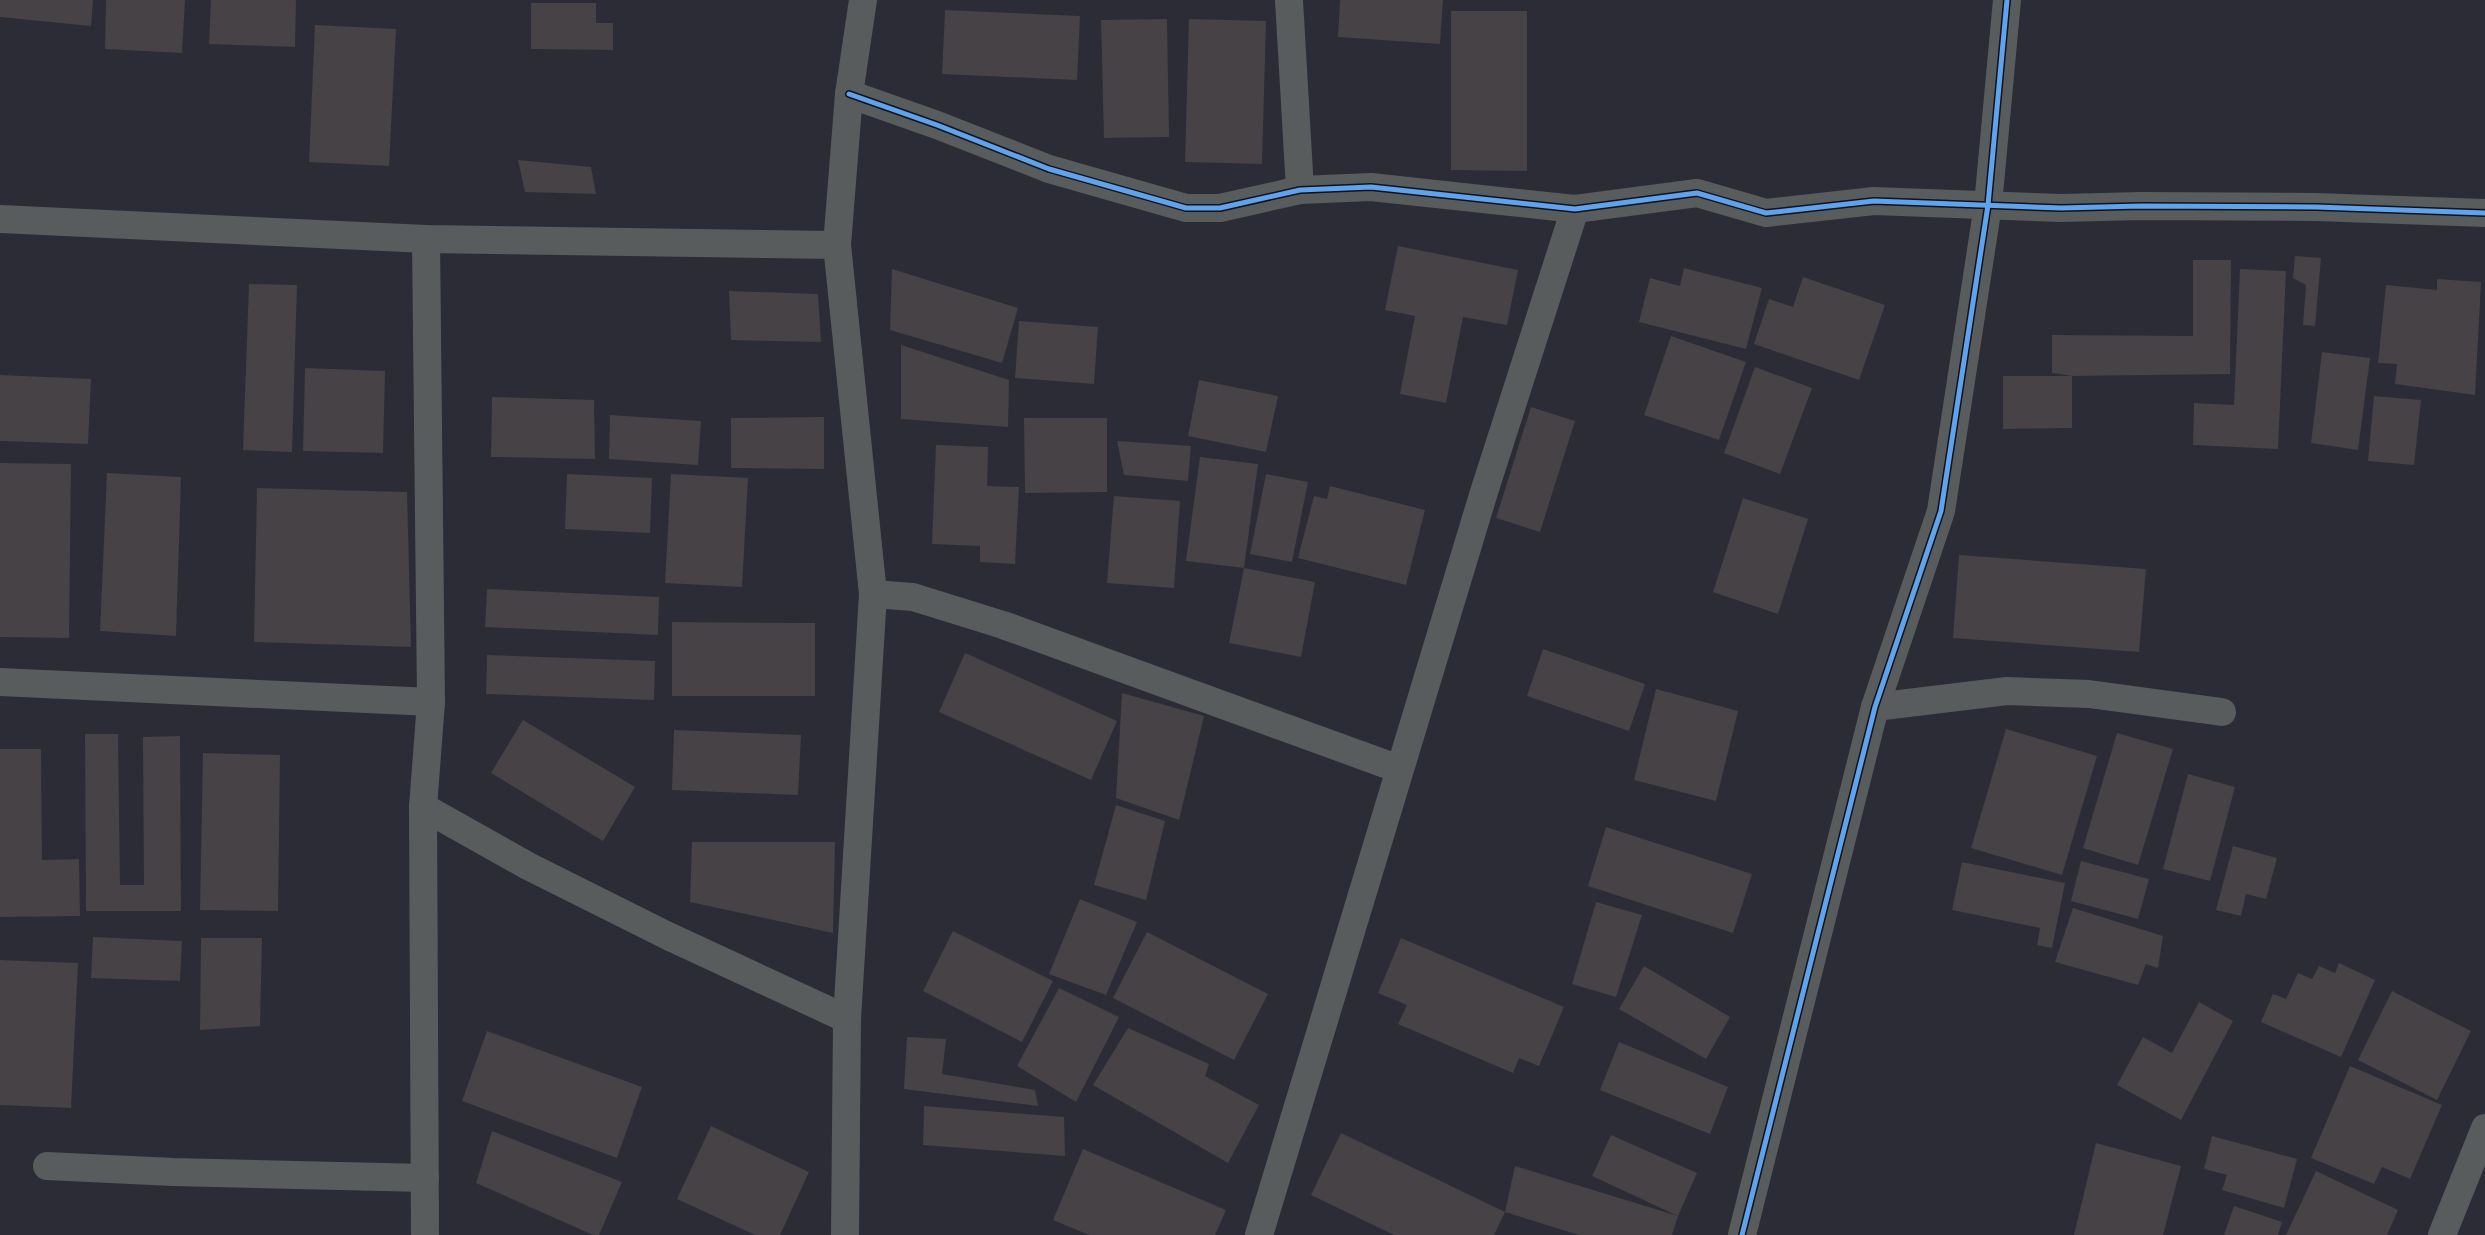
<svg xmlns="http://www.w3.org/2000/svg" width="2485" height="1235" font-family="'Times New Roman',serif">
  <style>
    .building { fill: #464245 }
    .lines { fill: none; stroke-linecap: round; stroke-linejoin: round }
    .minor { stroke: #585c5d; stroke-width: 28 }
    .cycleway-casing { stroke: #11121a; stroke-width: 8 }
    .cycleway { stroke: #60a3ed; stroke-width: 5 }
  </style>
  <rect width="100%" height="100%" fill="#2b2c36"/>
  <!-- building -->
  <g class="building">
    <path d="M0 0H93L91 26 0 17Z"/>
    <path d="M106 0H185L182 53 105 49Z"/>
    <path d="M211 0H296L295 47 209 44Z"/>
    <path d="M1340 0H1443L1440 44 1338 37Z"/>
    <path d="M531 3H596V23H613V50L531 49Z"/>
    <path d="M945 10 1080 16 1077 80 942 74Z"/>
    <path d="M1451 11H1527V171L1451 170Z"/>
    <path d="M1167 19 1169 137 1104 138 1101 20Z"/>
    <path d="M1189 19 1266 21 1262 164 1185 162Z"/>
    <path d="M315 25 396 29 389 166 309 162Z"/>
    <path d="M518 160 591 167 596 194 525 192Z"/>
    <path d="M1398 246 1518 270 1507 325 1463 317 1446 403 1400 394 1415 316 1385 310Z"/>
    <path d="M2295 256 2321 258 2315 326 2303 325 2306 285 2293 278Z"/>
    <path d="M2193 260H2231L2230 374 2072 376 2052 373V335L2193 336Z"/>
    <path d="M1684 268 1762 288 1746 349 1639 322 1650 278 1680 286Z"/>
    <path d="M892 269 1018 308 1002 363 890 330Z"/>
    <path d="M2240 269 2286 271 2278 449 2193 445 2194 403 2234 405Z"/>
    <path d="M1803 277 1885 305 1859 380 1754 344 1769 299 1793 307Z"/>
    <path d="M2437 279 2481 282 2475 395 2395 384 2397 364 2378 363 2386 285 2437 290Z"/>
    <path d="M249 284 297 285 292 452 243 450Z"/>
    <path d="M729 291 818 294 821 342 731 340Z"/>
    <path d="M1019 321 1098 327 1094 384 1015 378Z"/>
    <path d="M1671 336 1746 362 1719 440 1644 415Z"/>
    <path d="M901 345 1009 380 1008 427 901 419Z"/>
    <path d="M2322 352 2370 358 2358 450 2311 443Z"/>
    <path d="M1755 367 1812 388 1780 474 1724 453Z"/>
    <path d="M305 368 385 371 383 453 303 451Z"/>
    <path d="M0 375 91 379 88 444 0 441Z"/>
    <path d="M2003 376H2072V428L2003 429Z"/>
    <path d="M1199 380 1278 396 1266 452 1188 436Z"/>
    <path d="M2374 396 2421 400 2414 465 2368 461Z"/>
    <path d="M492 397 594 400 595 459 491 457Z"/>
    <path d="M1531 407 1575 421 1540 532 1496 518Z"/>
    <path d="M610 415 701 421 698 465 609 459Z"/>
    <path d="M824 417V469L731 468V418Z"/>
    <path d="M1024 418H1107V492L1025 493Z"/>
    <path d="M1117 441 1191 446 1188 481 1124 475Z"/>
    <path d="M936 445 988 447 987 486 1019 487 1015 564 980 562V546L932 544Z"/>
    <path d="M1200 457 1258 464 1244 568 1186 561Z"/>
    <path d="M0 463 71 464 69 638 0 637Z"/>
    <path d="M107 473 181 477 176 636 100 631Z"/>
    <path d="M567 474 652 478 650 533 565 529Z"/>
    <path d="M671 474 748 478 742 587 665 583Z"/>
    <path d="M1266 474 1308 482 1292 562 1250 554Z"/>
    <path d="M1330 486 1425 510 1406 585 1298 558 1314 496 1327 499Z"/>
    <path d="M257 488 407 492 411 647 254 642Z"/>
    <path d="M1114 496 1180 501 1174 588 1107 583Z"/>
    <path d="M1743 498 1808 519 1778 614 1713 592Z"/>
    <path d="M1959 555 2146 569 2139 652 1953 638Z"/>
    <path d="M1244 568 1315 582 1301 657 1229 643Z"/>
    <path d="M487 589 659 597 658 635 485 627Z"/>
    <path d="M672 622 815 623V696H672Z"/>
    <path d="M1543 649 1645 684 1629 731 1527 696Z"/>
    <path d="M965 653 1117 721 1091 780 939 712Z"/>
    <path d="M487 655 655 661 654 700 486 694Z"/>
    <path d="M1656 689 1738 711 1716 801 1634 780Z"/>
    <path d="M1122 693 1204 716 1179 820 1116 798Z"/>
    <path d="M523 720 635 787 603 841 491 773Z"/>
    <path d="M2006 729 2097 756 2062 875 1971 848Z"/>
    <path d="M674 730 801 735 798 795 672 790Z"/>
    <path d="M2117 733 2173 749 2138 865 2083 848Z"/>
    <path d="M85 734H118L120 885H144L143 737 180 736 181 911H86Z"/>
    <path d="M0 749H41L42 860 79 859 80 916 0 917Z"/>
    <path d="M203 753 280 755 278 911 200 910Z"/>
    <path d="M2188 774 2235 787 2210 881 2163 869Z"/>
    <path d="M1116 805 1165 821 1146 900 1094 885Z"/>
    <path d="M1606 827 1752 874 1733 933 1588 886Z"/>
    <path d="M692 842H835L833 933 690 902Z"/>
    <path d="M2233 846 2277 858 2266 899 2246 894 2241 916 2216 910Z"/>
    <path d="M2081 861 2149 879 2138 919 2071 901Z"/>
    <path d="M1962 862 2065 883 2052 948 2037 945 2040 928 1952 910Z"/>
    <path d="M1080 899 1137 922 1106 995 1049 974Z"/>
    <path d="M1596 902 1642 915 1616 997 1572 984Z"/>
    <path d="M2073 908 2163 936 2158 968 2146 964 2138 985 2055 962Z"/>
    <path d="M953 931 1053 981 1022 1042 923 991Z"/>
    <path d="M1147 932 1268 994 1234 1060 1113 998Z"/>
    <path d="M93 937 182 941 180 981 91 978Z"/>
    <path d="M201 938H262L260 1026 200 1030Z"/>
    <path d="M1401 938 1564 1007 1539 1066 1519 1058 1513 1073 1398 1024 1407 1005 1378 993Z"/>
    <path d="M0 960 78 963 71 1108 0 1105Z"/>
    <path d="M2339 963 2375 980 2341 1057 2261 1022 2273 994 2286 999 2298 973 2312 979 2319 966 2335 973Z"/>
    <path d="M1644 966 1730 1017 1706 1059 1619 1009Z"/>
    <path d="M1059 988 1119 1017 1076 1102 1017 1066Z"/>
    <path d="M2392 991 2471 1031 2437 1100 2358 1060Z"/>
    <path d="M2199 1002 2233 1021 2181 1120 2117 1085 2143 1037 2172 1053Z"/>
    <path d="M1128 1028 1209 1064 1205 1076 1259 1105 1228 1163 1093 1085Z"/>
    <path d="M487 1031 642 1087 617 1158 462 1101Z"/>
    <path d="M907 1037 946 1039 942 1074 1035 1090 1038 1106 904 1089Z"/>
    <path d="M1619 1042 1728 1087 1710 1134 1600 1090Z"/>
    <path d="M2350 1066 2442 1105 2410 1179 2382 1167 2374 1184 2311 1158Z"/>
    <path d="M924 1106 1064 1117 1065 1156 923 1145Z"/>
    <path d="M711 1126 809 1172 780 1235H755L677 1199Z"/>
    <path d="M492 1131 622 1182 599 1235H593L476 1183Z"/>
    <path d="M1341 1133 1505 1212 1494 1235H1394L1311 1195Z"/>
    <path d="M1611 1135 1697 1173 1678 1216 1592 1176Z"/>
    <path d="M2212 1136 2297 1159 2284 1208 2222 1190 2227 1175 2204 1169Z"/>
    <path d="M2096 1143 2181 1166 2163 1235H2074Z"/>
    <path d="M1083 1149 1226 1210 1215 1235H1089L1053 1220Z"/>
    <path d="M1515 1166 1678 1216 1672 1235H1579L1505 1212Z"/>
    <path d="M2316 1171 2398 1210 2387 1235H2286Z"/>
    <path d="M2234 1206 2282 1222 2278 1235H2224Z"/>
  </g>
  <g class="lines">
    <!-- minor -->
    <g class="minor">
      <path d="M1289 0 1300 190"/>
      <path d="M849 94 937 125 1049 169 1186 208H1220L1300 190 1371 187 1575 209 1697 193 1766 213 1874 201 2061 208 2141 206 2316 207 2485 213"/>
      <path d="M0 219 426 239 837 245"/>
      <path d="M873 594 913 597 1003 625 1399 769"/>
      <path d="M0 682 431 702"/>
      <path d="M1875 707 2007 691 2089 694 2222 712"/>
      <path d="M423 807 528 866 668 936 847 1019"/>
      <path d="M47 1166 173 1172 425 1178"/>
      <path d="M425 1235 423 807 431 702 426 239"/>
      <path d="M845 1235 847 1019 873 594 837 245 849 94 863 0"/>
      <path d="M1259 1235 1484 492 1575 209"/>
      <path d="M1742 1235 1875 707 1941 511 1988 205 2007 0"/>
      <path d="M2442 1235 2485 1128"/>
    </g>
    <defs>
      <g id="cycleway">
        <path d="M849 94 937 125 1049 169 1186 208H1220L1300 190 1371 187 1575 209 1697 193 1766 213 1874 201 2061 208 2141 206 2316 207 2485 213"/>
        <path d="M1742 1235 1875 707 1941 511 1988 205 2007 0"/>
      </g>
    </defs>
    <!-- cycleway casing -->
    <use href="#cycleway" class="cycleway-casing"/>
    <!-- cycleway -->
    <use href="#cycleway" class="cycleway"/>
  </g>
</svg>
